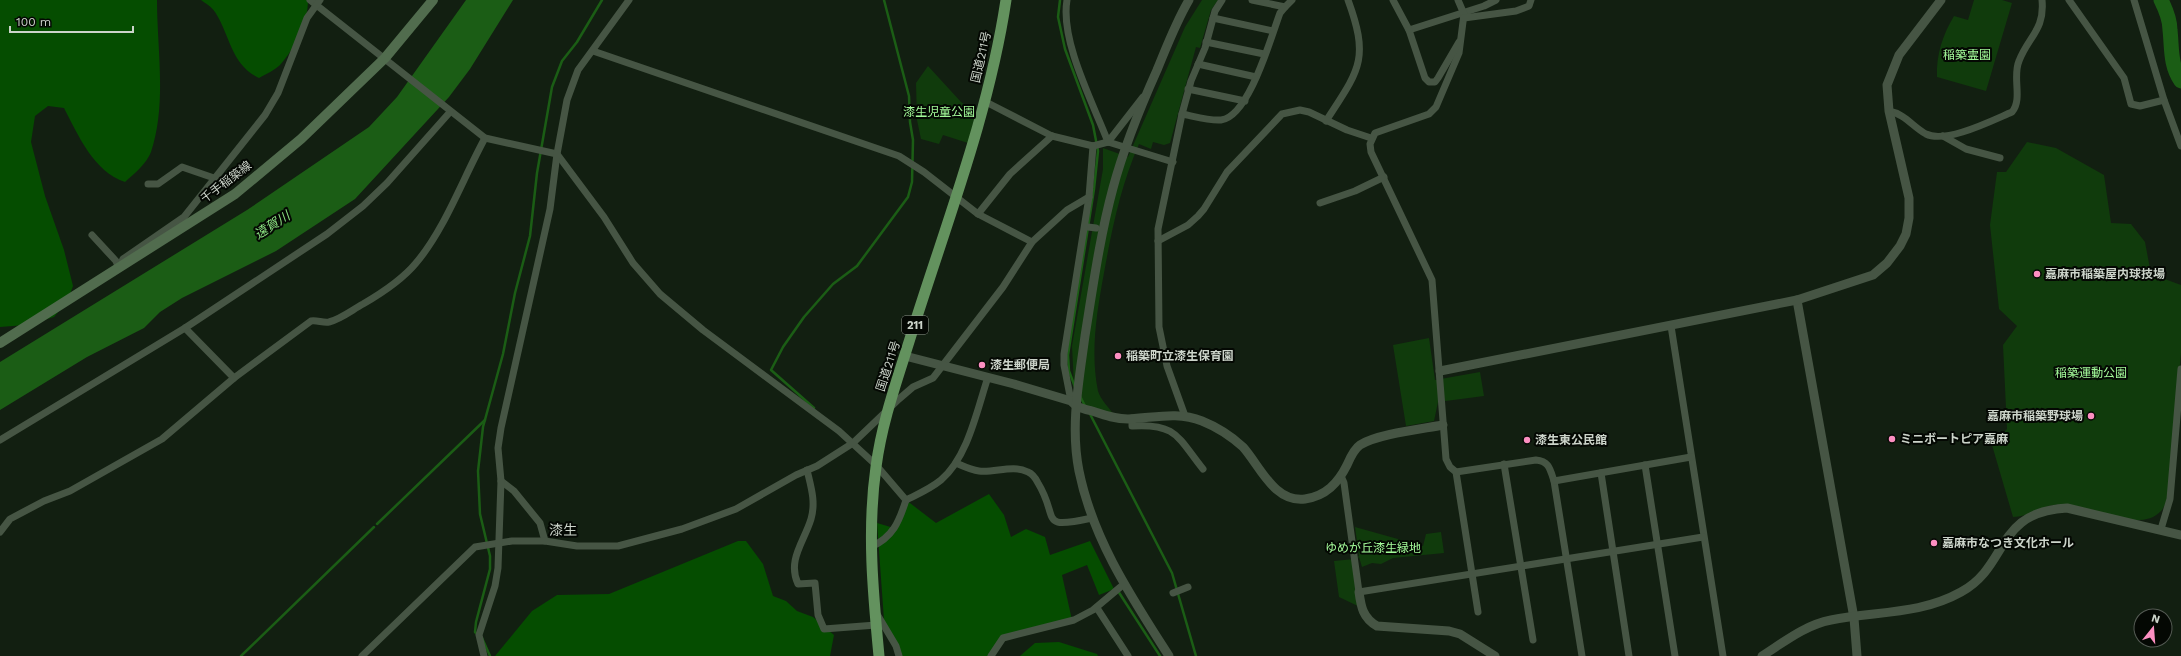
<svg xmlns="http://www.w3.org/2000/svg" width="2181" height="656" font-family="'Work Sans','Noto Sans JP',sans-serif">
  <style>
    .green { fill: #103b0c }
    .forest { fill: #054d00 }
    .water { fill: #1b5d15 }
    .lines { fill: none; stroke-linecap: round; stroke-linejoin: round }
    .stream { stroke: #1b5d15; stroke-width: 2.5 }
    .river { stroke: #1b5d15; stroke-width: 15 }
    .minor { stroke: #465544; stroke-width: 7 }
    .tertiary { stroke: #465544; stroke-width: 9 }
    .secondary { stroke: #516c4e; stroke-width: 10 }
    .trunk { stroke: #63925e; stroke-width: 11 }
    .poi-dot { fill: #fc8fc1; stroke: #040803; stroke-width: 1.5 }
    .labels { text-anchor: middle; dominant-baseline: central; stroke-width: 4; stroke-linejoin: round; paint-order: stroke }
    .shield { fill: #040803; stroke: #90978e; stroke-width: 1 }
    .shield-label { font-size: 11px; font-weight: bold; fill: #ccd4ca }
    .park-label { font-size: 12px; fill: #a3fa99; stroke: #040803 }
    .street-label { font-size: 12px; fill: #ccd4ca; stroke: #040803 }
    .poi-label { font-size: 12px; font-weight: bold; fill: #ccd4ca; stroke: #040803; text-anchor: start }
    .water-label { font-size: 13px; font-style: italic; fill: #8de383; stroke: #040803 }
    .quarter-label { font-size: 14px; fill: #ccd4ca; stroke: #040803 }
  </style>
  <rect width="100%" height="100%" fill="#121f11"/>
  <!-- green -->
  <g class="green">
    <path d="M1202 0H1218L1211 10 1200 48 1196 47 1170 143 1164 145 1153 142 1151 149 1139 144C1121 185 1112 228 1104 273 1097 311 1090 352 1098 391 1100 399 1110 409 1115 416L1086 407 1074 385 1072 346 1103 169V148L1128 157 1185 27Z"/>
    <path d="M1974 0H2002L2012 3 1986 91 1937 77C1936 55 1943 34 1954 16L1968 20Z"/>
    <path d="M928 66 961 102 976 112 968 143 943 135 939 144 921 139 917 120 916 83Z"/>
    <path d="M2027 142 2056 148 2104 175 2111 223 2131 224 2145 242 2151 274 2181 285V353L2168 498C2166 502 2164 508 2161 511 2138 536 2083 502 2054 505 2040 507 2030 516 2013 517L1992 445 2007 429 2003 345 2017 326 1999 309 1990 225 1997 172H2006Z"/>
    <path d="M1429 338 1435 380 1480 372 1484 396 1438 402 1434 421 1406 426 1393 345Z"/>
    <path d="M1355 527 1423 546 1426 534 1441 532 1444 553 1393 558 1381 564 1372 563 1362 567 1359 557 1355 561 1362 608 1339 597 1334 561 1354 559 1359 556Z"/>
  </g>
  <!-- forest -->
  <g class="forest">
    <path d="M0 0H157C157 49 167 104 151 152 147 163 134 174 125 182 94 172 78 135 64 108L48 106 35 116 31 142 45 196 64 250 73 286 68 300 54 317 26 325 0 327Z"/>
    <path d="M201 0H308C308 23 295 48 280 65 275 70 266 74 259 78 231 65 230 35 215 12 212 7 205 3 201 0Z"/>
    <path d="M989 494 1004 515 1011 537 1026 529 1045 537 1050 555 1090 541 1114 589 1099 595 1087 565 1062 575 1072 620 1009 636 991 656H900L884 620 877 523 894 528 906 500 936 523Z"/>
    <path d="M738 541H746L763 564 773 596 786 601 797 611 813 617 834 635 830 656H495L532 611 557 595 609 594Z"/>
    <path d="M1059 642 1097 654 1098 656H1020L1035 643Z"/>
  </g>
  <!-- water -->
  <path class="water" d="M466 0H513L470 69 449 97 355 199 276 251 182 298 160 312 144 328 87 357 0 410V362L247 210 369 127 397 97Z"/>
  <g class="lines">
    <!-- stream -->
    <g class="stream">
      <path d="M1060 0 1058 17 1065 49 1093 125 1098 151 1094 189 1068 355 1069 371 1075 387"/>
      <path d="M1080 396 1085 406"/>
      <path d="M814 408 771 370 783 347 804 317 833 284 857 266 908 197 912 182 913 140 910 122 909 96 884 0"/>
      <path d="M1090 414 1172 573 1196 656"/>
      <path d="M377 524 485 420"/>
      <path d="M1118 591 1160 656"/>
      <path d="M478 635 475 632 476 622 490 569V556L480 514 478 471 483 427 503 354 515 293 530 236 537 173 552 87 562 61 577 42 602 0"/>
      <path d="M482 638 490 656"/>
      <path d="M241 656 374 527"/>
    </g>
    <!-- river -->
    <path class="river" d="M2161 0C2166 10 2170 19 2170 30 2172 48 2170 65 2181 81"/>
    <!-- minor -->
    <g class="minor">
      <path d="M310 0 485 138 557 154 604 217 633 263 660 294 703 330 839 431 876 465 906 500C899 522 893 537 871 547"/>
      <path d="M1067 0C1060 41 1093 103 1108 142"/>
      <path d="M1252 0 1285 7 1292 0"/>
      <path d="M1393 0 1409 30 1484 6 1496 0"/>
      <path d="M1458 0 1464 14 1459 53 1436 107 1429 114 1375 133 1370 144 1371 152 1432 280 1446 459 1450 467 1456 472 1478 612"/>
      <path d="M2069 0 2124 78 2131 104 2140 106 2164 100"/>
      <path d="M2134 0 2164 100 2181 146"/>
      <path d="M1213 18 1273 31"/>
      <path d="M1464 18 1516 11 1529 6 1531 0"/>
      <path d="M1409 30 1425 78 1429 82H1435L1438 78 1459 42"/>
      <path d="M1206 42 1264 54"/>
      <path d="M593 51 899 156 924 172 978 214 1032 242"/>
      <path d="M1198 64 1256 77"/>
      <path d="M1188 89 1245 101"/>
      <path d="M984 101 1052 136 1093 146 1108 142 1173 162"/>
      <path d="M1889 111C1905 114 1913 127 1926 134 1946 144 1993 120 2012 112 2023 99 2012 77 2019 61 2028 37 2045 30 2042 0"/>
      <path d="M1182 114C1193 116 1209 121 1221 120 1249 117 1271 37 1280 13L1285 7"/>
      <path d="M1326 121C1359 70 1370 60 1348 0"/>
      <path d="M1943 136 1966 149 2000 158"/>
      <path d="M1108 142 1143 97"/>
      <path d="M148 184H158L182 167 214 178"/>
      <path d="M1320 203 1355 191 1384 177"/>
      <path d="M978 214 1010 174 1052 136"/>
      <path d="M1088 227 1096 228"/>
      <path d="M92 235 116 261 119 268"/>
      <path d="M1158 241 1188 225 1198 216 1204 209 1227 172 1282 114 1300 110 1309 112 1347 130 1371 138"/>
      <path d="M119 268 123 259 184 217 265 115 278 93 307 18 320 0"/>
      <path d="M1671 326 1723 656"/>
      <path d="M185 328 234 378"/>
      <path d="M1071 401 1064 365V354L1089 197 1093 146"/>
      <path d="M1185 416 1167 366 1159 327 1158 229 1182 114 1191 81 1205 48 1215 11 1222 0"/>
      <path d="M1132 418V426C1177 423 1178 438 1203 469"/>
      <path d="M0 440 185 328 327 234 363 206 387 183 450 112"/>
      <path d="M956 463C963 466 971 470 979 471 995 473 1013 464 1028 472 1033 474 1036 479 1038 483 1060 519 1037 530 1092 518"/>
      <path d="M1504 464 1533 640"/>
      <path d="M1645 465 1675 656"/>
      <path d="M807 470C811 487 816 502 811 519 804 542 787 560 798 584L815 583 818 615 824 629 876 625"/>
      <path d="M1456 472 1536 460C1549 461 1550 469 1554 481L1582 656"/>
      <path d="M1601 473 1629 656"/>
      <path d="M1341 476 1344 483 1359 592 1703 537"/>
      <path d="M501 481 514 491 540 523 545 541"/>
      <path d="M1554 481 1691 457"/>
      <path d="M906 500C918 494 930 489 941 480 968 457 977 410 988 377"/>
      <path d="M2161 529 2170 499 2181 369"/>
      <path d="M0 532 10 519 44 501 70 491 162 439 234 378 311 321C317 320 323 323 329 322 341 319 352 310 363 304 382 293 402 280 416 263 445 229 463 178 485 138"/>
      <path d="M1173 593 1188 587"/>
      <path d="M1097 608 1128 656"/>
      <path d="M877 614 896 646 899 656"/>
      <path d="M362 656 475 547 512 541H545L577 546H618L682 529 736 509 796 475 817 466 853 443 899 399 913 387 933 378 1003 287 1032 242 1067 210 1089 197"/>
      <path d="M484 656 479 635 495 586 498 568 501 481 498 448 501 428 550 209 557 154 567 100 578 70 629 0"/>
      <path d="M991 656 1003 638 1074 620 1093 610 1124 584"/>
    </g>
    <!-- tertiary -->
    <g class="tertiary">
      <path d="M1797 300 1854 618 1857 656"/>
      <path d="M905 356 1014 384 1071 401C1077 408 1084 409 1092 411 1104 415 1115 419 1128 419 1154 418 1177 411 1202 421 1217 427 1231 436 1243 447 1260 466 1274 503 1305 499 1326 496 1338 483 1347 465 1350 458 1354 449 1360 445 1377 434 1422 429 1443 425"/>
      <path d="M1440 371 1797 300 1873 275 1887 263 1900 246 1906 234 1909 218V198L1889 111 1887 85 1899 55 1941 0"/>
      <path d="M1359 592C1361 607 1363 618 1377 626L1449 631 1460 634 1495 656"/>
      <path d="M1169 656C1132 598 1093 540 1079 471 1070 426 1079 381 1085 336 1093 286 1100 236 1113 188 1124 147 1140 108 1157 70 1167 46 1176 22 1189 0"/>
      <path d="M1762 656C1784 642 1805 625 1831 620 1875 611 1920 615 1961 592 2010 565 1994 512 2067 508L2181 535"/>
    </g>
    <!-- secondary -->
    <path class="secondary" d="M0 343 235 194 301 139 385 58 433 0"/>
    <!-- trunk -->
    <path class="trunk" d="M879 656C873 593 867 530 876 467 882 420 899 375 913 329 947 221 989 113 1006 0"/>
  </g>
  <!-- markers -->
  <g class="poi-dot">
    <circle cx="2037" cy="274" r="4"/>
    <circle cx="1118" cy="356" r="4"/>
    <circle cx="982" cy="365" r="4"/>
    <circle cx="2091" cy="416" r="4"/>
    <circle cx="1892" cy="439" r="4"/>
    <circle cx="1527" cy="440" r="4"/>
    <circle cx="1934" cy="543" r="4"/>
  </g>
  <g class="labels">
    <!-- shield labels -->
    <rect class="shield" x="902" y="316" width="26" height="18" rx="3"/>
    <g class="shield-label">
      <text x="915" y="325">211</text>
    </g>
    <!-- park labels -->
    <g class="park-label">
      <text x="1967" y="55">稲築霊園</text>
      <text x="939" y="112">漆生児童公園</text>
      <text x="2091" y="373">稲築運動公園</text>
      <text x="1373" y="548">ゆめが丘漆生緑地</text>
    </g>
    <!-- street labels -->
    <g class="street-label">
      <text transform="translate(981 57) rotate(-77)">国道211号</text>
      <text transform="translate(226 182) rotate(-37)">千手稲築線</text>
      <text transform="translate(888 366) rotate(-72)">国道211号</text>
    </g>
    <!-- poi labels -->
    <g class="poi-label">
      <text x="2045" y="274">嘉麻市稲築屋内球技場</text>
      <text x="1126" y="356">稲築町立漆生保育園</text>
      <text x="990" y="365">漆生郵便局</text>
      <text x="2083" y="416" text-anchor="end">嘉麻市稲築野球場</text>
      <text x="1900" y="439">ミニボートピア嘉麻</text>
      <text x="1535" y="440">漆生東公民館</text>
      <text x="1942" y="543">嘉麻市なつき文化ホール</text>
    </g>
    <!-- water labels -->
    <g class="water-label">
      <text transform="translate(272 225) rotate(-33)">遠賀川</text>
    </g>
    <!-- quarter labels -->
    <g class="quarter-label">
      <text x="563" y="530">漆生</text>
    </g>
  </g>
  <!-- north arrow -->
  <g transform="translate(2153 628) rotate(17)"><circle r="19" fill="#040803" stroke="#545a53"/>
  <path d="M0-3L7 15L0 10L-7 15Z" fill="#fc8fc1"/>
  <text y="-6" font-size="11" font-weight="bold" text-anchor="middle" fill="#ccd4ca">N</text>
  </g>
  <!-- scale -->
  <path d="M10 26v6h123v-6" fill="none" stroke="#ccd4ca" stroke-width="2"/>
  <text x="16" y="26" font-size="12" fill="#ccd4ca" stroke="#040803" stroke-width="3" paint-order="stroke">100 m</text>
</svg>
